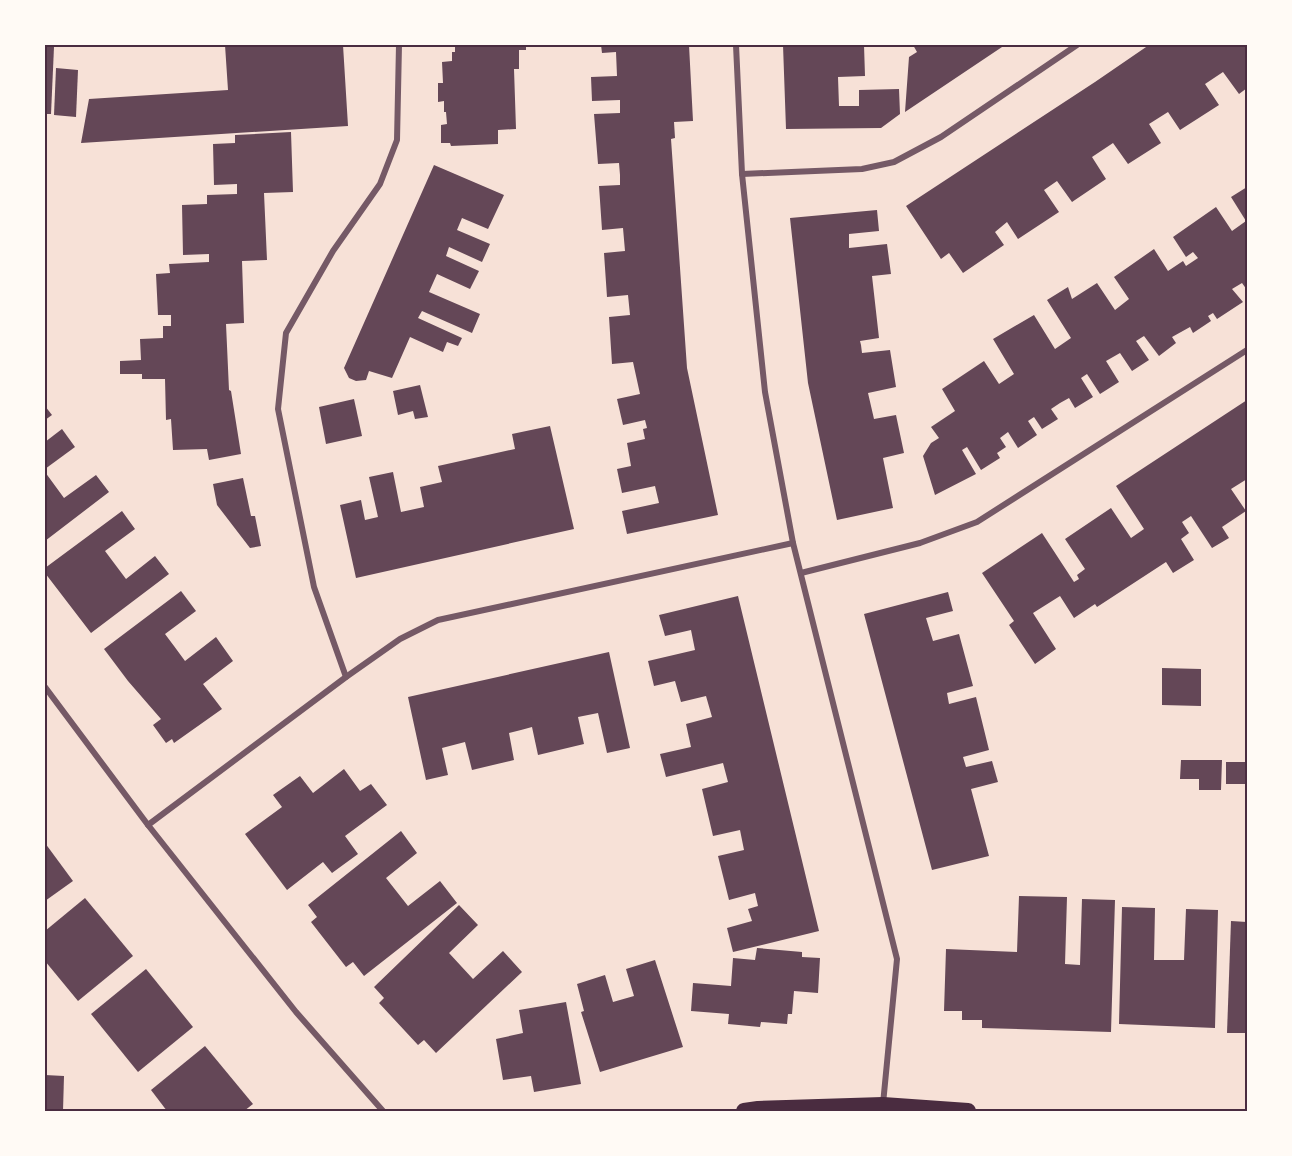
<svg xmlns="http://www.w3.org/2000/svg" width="1292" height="1156" font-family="Mulish,sans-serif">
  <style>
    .building { fill: #644757 }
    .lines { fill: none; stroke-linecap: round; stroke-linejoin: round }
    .minor { stroke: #755966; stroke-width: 6 }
    .trunk { stroke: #4a2c40; stroke-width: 16 }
    .neatline { fill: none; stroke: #4a2c40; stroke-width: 2 }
  </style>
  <rect width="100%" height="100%" fill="#f7e1d7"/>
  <!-- building -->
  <g class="building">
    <path d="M225 45H343L348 126 81 143 89 99 228 90Z"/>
    <path d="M455 45H526V50H519V69H514L516 129 498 130V144L451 146 450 143H441V125L447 124 446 112H444V101L438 102V83H443L442 62 452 61V52H455Z"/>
    <path d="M601 45H689L693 121 674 122 675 138 671 139 687 368 718 515 627 534 622 511 659 503 655 486 622 493 617 469 631 466 627 443 645 439 643 429 647 428 645 420 623 425 617 399 640 394 633 362 612 364 609 317 630 315 628 295 607 297 604 253 625 251 623 228 602 230 599 186 620 185V175L619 163 598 164 594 114 620 113V100L592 101 591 77 617 76 616 52 602 53Z"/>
    <path d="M783 45H864L865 76 838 77 839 106H859V90L899 89 900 114 881 128 786 129Z"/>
    <path d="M913 45H1005L905 112 909 57 917 52Z"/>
    <path d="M1149 45H1247V88L1239 94 1223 72 1205 84 1219 105 1180 130 1168 112 1149 124 1161 143 1128 164 1113 143 1092 157 1106 179 1072 202 1057 181 1044 190 1059 212 1018 239 1007 222 995 232 1004 245 963 273 949 253 941 259 906 206 1095 82Z"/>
    <path d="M45 46 54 47 51 114H45Z"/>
    <path d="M56 68 78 70 76 117 54 115Z"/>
    <path d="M291 132 293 192 264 193 267 260 242 261 244 323 226 324 229 390 231 391 241 454 209 460 207 449 173 450 171 419 166 420 165 379H142V374H120V361L141 360 140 339 163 338V326H171V315H158L156 274 170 273 169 264 209 262V254L183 255 182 205 207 204V195L237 194V184L214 185 213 144 235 143V135Z"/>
    <path d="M434 165 504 195 488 229 462 218 457 230 490 244 482 262 449 247 446 256 479 271 470 289 437 274 429 292 480 314 472 333 422 311 418 318 462 338 458 346 447 342 443 352 410 337 392 378 369 371 366 380 356 381 349 378 344 368Z"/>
    <path d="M1247 187V290L1242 283 1232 289 1243 302 1217 319 1213 313 1208 316 1211 321 1193 333 1190 327 1172 337 1176 343 1159 356 1144 336 1136 341 1149 360 1132 371 1120 353 1106 361 1119 382 1100 394 1087 374 1081 378 1093 397 1075 408 1069 398 1060 403 1051 409 1058 419 1042 429 1034 417 1028 421 1037 435 1018 448 1008 432 1000 438 1006 447 997 453 1000 458 981 470 967 447 962 450 976 474 935 495 923 456 931 443 939 438 931 427 955 411 942 389 984 361 999 384 1014 374 993 339 1034 315 1055 349 1071 338 1047 300 1068 287 1072 299 1097 283 1115 310 1129 299 1114 277 1154 249 1168 271 1183 261 1186 266 1198 258 1193 252 1186 257 1173 237 1216 207 1232 231 1246 221 1231 197Z"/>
    <path d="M877 210 879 231 849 234V248L887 244 891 274 872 276 879 338 860 341 861 345 862 353 890 350 896 387 868 393 874 419 896 415 904 453 883 458 893 508 837 520 808 383 790 218Z"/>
    <path d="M420 385 428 417 415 419 413 411 398 415 393 391Z"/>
    <path d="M354 399 362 436 326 444 319 407Z"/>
    <path d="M1247 400V479L1231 489 1246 511 1222 527 1229 538 1212 548 1191 516 1182 522 1189 533 1181 539 1194 560 1173 573 1166 562 1097 607 1095 604 1074 618 1060 596 1033 613 1056 649 1035 664 1009 625 1014 621 982 573 1042 533 1074 582 1079 579 1077 575 1085 569 1065 539 1111 508 1131 538 1144 529 1116 486Z"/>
    <path d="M45 406 52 415 45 420Z"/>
    <path d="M550 426 574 529 356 578 340 505 361 500 365 520 378 517 369 477 393 472 401 512 424 507 420 487 442 482 438 466 515 449 512 434Z"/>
    <path d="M62 429 75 447 45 469V442Z"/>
    <path d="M45 472 64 498 96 475 109 492 45 541Z"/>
    <path d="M243 478 251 516H255L261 546 250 548 217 505 213 484Z"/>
    <path d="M122 511 135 529 105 551 126 579 155 556 169 574 91 633 45 573V568Z"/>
    <path d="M181 591 196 611 165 634 174 646 185 661 216 637 233 661 203 684 222 709 174 743 172 739 166 743 153 725 161 719 128 681 104 649Z"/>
    <path d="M948 592 953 611 926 618 933 641 959 634 973 686 947 693 949 704 976 697 989 750 963 757 966 767 992 761 998 782 971 789 989 856 932 870 864 614Z"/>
    <path d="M738 596 819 931 733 952 727 928 752 921 748 909 758 906 755 893 729 900 718 856 744 850 740 830 713 836 702 789 728 782 723 763 666 777 660 754 691 747 686 724 712 717 706 696 681 702 675 681 654 686 648 661 695 650 691 630 665 636 659 615Z"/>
    <path d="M609 652 630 748 607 753 598 713 578 717 584 744 538 755 532 727 521 730 509 733 514 760 472 770 465 742 442 748 448 775 426 780 408 697Z"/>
    <path d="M1162 668 1201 669V706L1162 705Z"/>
    <path d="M1181 760H1222L1221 790H1199V779H1180Z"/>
    <rect x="1226" y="762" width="21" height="22"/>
    <path d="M344 769 360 791 371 784 387 805 345 836 358 854 332 873 323 862 287 890 245 834 282 807 273 795 300 776 313 793Z"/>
    <path d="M401 831 417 853 386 878 408 906 440 881 457 903 364 976 353 962 346 967 311 922 317 917 308 905Z"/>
    <path d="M45 843 73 881 45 901Z"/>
    <path d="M1019 896 1067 897 1065 964 1080 965 1082 899 1115 900 1111 1032 982 1028V1020H962V1011H944L946 949 1017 952Z"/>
    <path d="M85 898 133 956 78 1001 45 961V931Z"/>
    <path d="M459 905 478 925 449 953 473 979 503 951 522 972 436 1053 424 1040 418 1045 379 1003 384 998 374 987Z"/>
    <path d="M1122 907 1155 908 1154 960H1184L1186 909 1218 910 1215 1028 1119 1024Z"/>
    <path d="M1231 921 1247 922V1033H1227Z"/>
    <path d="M757 948 802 952V957L820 958 818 993 794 991 792 1014H788L787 1024 761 1022 760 1027 728 1024 729 1014 691 1011 693 983 731 986 733 958 755 960Z"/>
    <path d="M655 960 683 1047 600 1072 581 1012 584 1011 577 984 605 975 613 1002 634 996 626 969Z"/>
    <path d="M146 969 193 1027 138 1072 91 1014Z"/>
    <path d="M566 1002 581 1084 534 1092 531 1076 503 1080 496 1039 523 1033 519 1010Z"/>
    <path d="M205 1046 253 1104 244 1111H167L151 1090Z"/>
    <path d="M45 1075 64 1076 63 1111H45Z"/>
  </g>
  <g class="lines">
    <!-- minor -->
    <g class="minor">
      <path d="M736 45 742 174 765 392 793 543 897 959 883 1104"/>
      <path d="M742 174 862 169 894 162 941 137 1077 45"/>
      <path d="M801 573 920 543 977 522 1247 350"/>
      <path d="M346 677 314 587 278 409 286 333 333 251 380 184 397 140 399 45"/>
      <path d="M45 687 148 825 296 1012 383 1111"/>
      <path d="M148 825 346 677 400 639 438 620 793 543"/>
    </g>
    <!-- trunk -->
    <path class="trunk" d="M744 1111 758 1109 883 1105 968 1111"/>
  </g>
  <!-- border -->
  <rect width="1292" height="1156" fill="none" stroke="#fffaf5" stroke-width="93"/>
  <rect x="46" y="46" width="1200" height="1064" class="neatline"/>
</svg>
